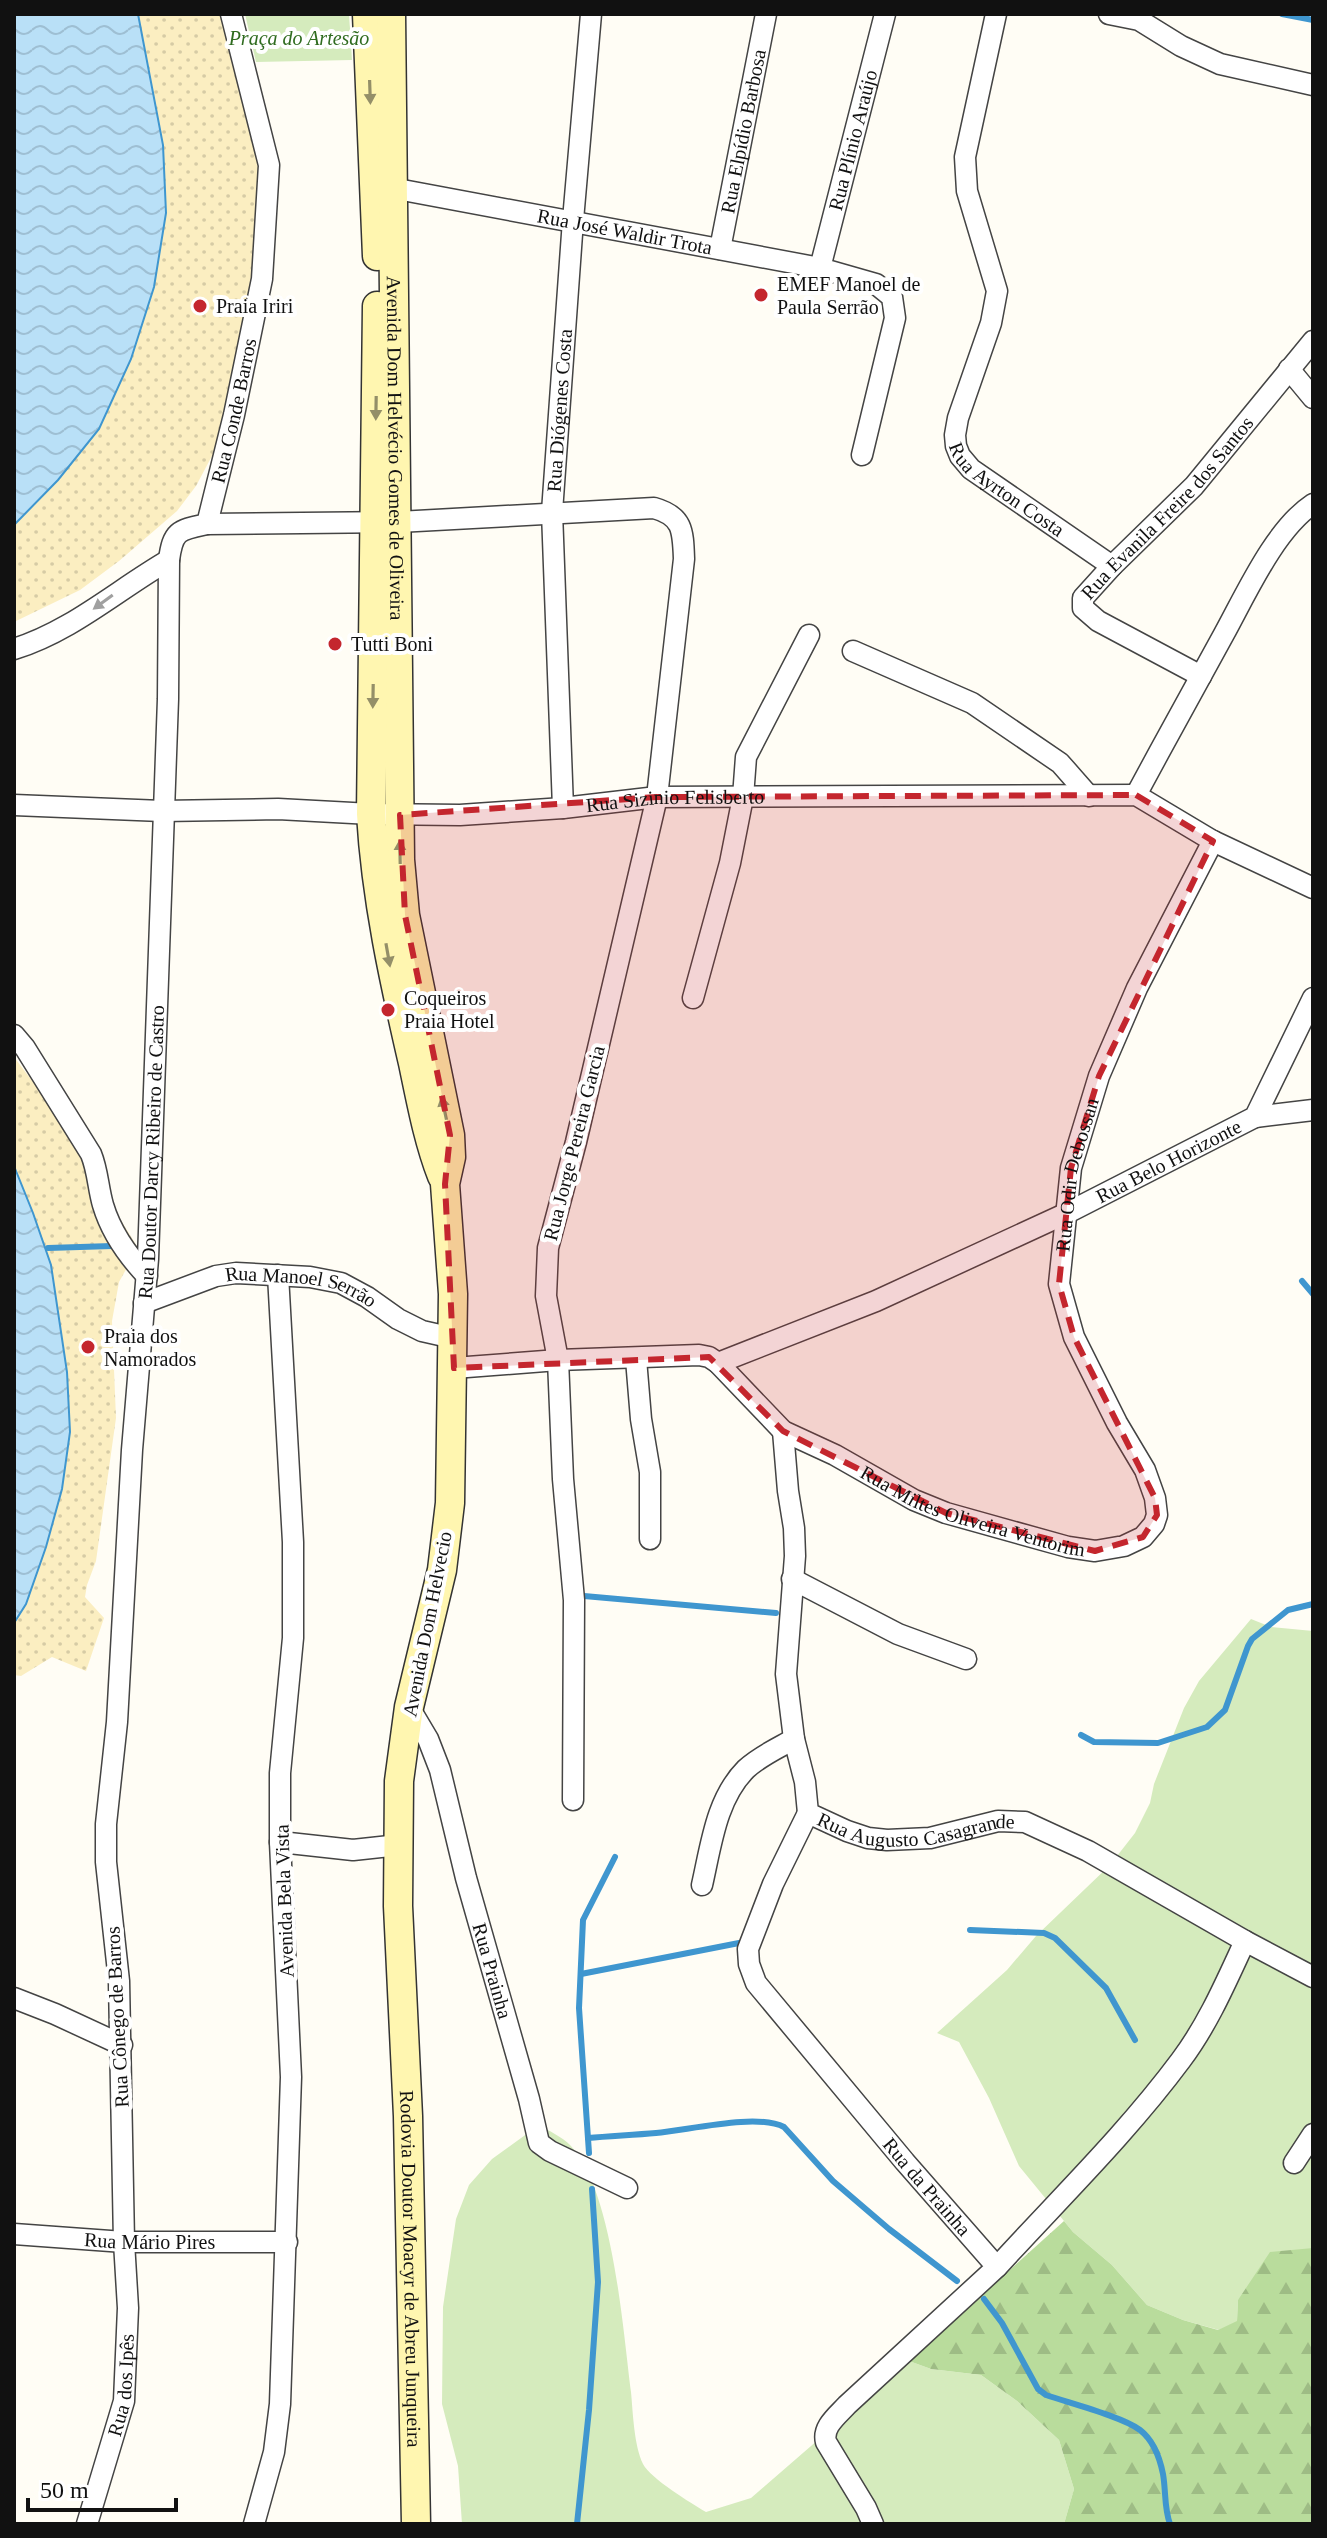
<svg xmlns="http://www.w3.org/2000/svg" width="1327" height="2538" font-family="'Times New Roman',serif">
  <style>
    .grass { fill: #d5ebbd }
    .forest { fill: url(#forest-firs) }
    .sand { fill: url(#sand-dots) }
    .water { fill: url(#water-waves); stroke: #3f96cf; stroke-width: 2 }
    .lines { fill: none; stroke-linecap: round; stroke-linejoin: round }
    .stream { stroke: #3f96cf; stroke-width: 6 }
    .street-casing { stroke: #444; stroke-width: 23 }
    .secondary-casing { stroke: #333; stroke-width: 31 }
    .street { stroke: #fff; stroke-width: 20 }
    .secondary { stroke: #fff6b0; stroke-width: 28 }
    .oneway { fill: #948f68 }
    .oneway2 { fill: #a0a0a0 }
    .marked { fill: #c4262e; fill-opacity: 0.2; stroke: #c4262e; stroke-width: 6; stroke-dasharray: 16 10; stroke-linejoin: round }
    .poi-dot { fill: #c4262e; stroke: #fff; stroke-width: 3 }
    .labels { text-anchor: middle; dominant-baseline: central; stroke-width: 8; stroke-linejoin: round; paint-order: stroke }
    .park-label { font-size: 20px; font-style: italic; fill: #2f6b1f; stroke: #fff }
    .street-label { font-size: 20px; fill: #111; stroke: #fff }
    .poi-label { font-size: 20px; fill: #111; stroke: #fff; text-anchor: start }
  </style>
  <defs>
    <pattern id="forest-firs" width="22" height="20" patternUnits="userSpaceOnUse" patternTransform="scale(2)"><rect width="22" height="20" fill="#b9dc9c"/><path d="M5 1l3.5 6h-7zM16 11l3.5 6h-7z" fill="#9ebc85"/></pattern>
    <pattern id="sand-dots" width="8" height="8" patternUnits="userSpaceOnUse" patternTransform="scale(2)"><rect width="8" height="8" fill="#fbeec1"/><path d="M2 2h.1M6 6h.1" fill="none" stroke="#d6cba5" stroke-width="1.8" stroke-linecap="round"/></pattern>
    <pattern id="water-waves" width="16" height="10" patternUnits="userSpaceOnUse" patternTransform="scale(2)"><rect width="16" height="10" fill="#b9e0f7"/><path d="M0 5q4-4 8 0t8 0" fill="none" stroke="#9ebfd3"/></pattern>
  </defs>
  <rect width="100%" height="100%" fill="#fffdf5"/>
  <!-- grass -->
  <g class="grass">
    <path d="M245 14H349L352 60 256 62Z"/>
    <path d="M1251 1619 1271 1627 1313 1631V2248L1238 2300 1237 2322 1219 2330 1183 2320 1147 2305 1112 2265 1073 2232 1019 2166 989 2098 959 2042 937 2033 1007 1970 1036 1936 1110 1865 1135 1833 1150 1803 1154 1784 1184 1708 1199 1681Z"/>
    <path d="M539 2125C549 2131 562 2137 570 2145 613 2189 623 2331 631 2392 633 2413 634 2445 643 2464 651 2479 691 2503 706 2512L751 2498 909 2361 931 2369 981 2375 1017 2401 1059 2440 1074 2489 1064 2524H462L458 2466 442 2404 443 2307 456 2219 469 2185 492 2159Z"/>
  </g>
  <!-- forest -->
  <path class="forest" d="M1064 2221 1073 2232 1112 2265 1147 2305 1183 2320 1218 2330 1237 2321 1238 2300 1270 2252 1313 2248V2524H1064L1074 2489 1059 2440 1017 2401 981 2375 931 2369 909 2361Z"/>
  <!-- sand -->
  <g class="sand">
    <path d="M138 14H220L252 133 261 185 258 245 225 421 213 454 196 486 177 511 119 561 80 590 14 622V525L58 480 99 429 131 359 154 287 166 213 163 145Z"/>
    <path d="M14 1057 49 1103 138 1248 119 1282 112 1321 116 1418 96 1561 87 1585 85 1597 104 1618 86 1671 52 1657 21 1676 14 1675V1623L26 1604 70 1432 67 1372 51 1265 33 1213 14 1166Z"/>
  </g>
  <!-- water -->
  <g class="water">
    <path d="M14 14H138L163 145 166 213 154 287 131 359 99 429 58 480 14 525Z"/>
    <path d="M14 1166 33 1213 51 1265 67 1372 70 1432 62 1489 46 1547 26 1604 14 1623Z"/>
  </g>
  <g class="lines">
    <!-- stream -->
    <g class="stream">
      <path d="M1282 14 1313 20"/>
      <path d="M48 1248 112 1246"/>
      <path d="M1302 1281 1313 1294"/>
      <path d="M584 1596 776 1613"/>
      <path d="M1081 1735 1094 1742 1158 1743 1207 1727 1225 1710 1248 1646 1252 1639 1288 1610 1313 1604"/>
      <path d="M970 1930 1044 1933 1055 1938 1106 1988 1135 2040"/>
      <path d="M581 1974 739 1943"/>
      <path d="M588 2138C611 2136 633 2135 656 2133 689 2130 757 2113 784 2127L833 2181 889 2229 957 2281"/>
      <path d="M589 2153 579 2008 583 1920 615 1857"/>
      <path d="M984 2299 1002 2323 1038 2389 1046 2395C1069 2403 1123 2417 1140 2430 1153 2440 1160 2459 1163 2474 1166 2491 1164 2508 1170 2524"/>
      <path d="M577 2524 589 2410 598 2282 592 2189"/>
    </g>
    <defs>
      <g id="street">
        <path id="s1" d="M996 14 965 157 967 191 997 291 991 323 958 418 955 435 956 446 960 456 971 469 1112 566"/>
        <path d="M1109 14 1139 20 1181 46 1220 64 1313 85"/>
        <path id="s2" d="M381 186 820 268 876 284 892 297 895 318 862 455"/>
        <path id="s3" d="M720 249 766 14"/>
        <path id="s4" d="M820 268 885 14"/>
        <path d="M1289 369 1313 398"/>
        <path d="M207 524 398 522 654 508C683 516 683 531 684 559L657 797 576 1142 548 1248 546 1296 558 1360 563 1479 574 1600 573 1800"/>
        <path d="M14 649C72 631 117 590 169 560"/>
        <path d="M853 651 972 703 1060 763 1089 796"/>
        <path id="s5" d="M1201 676 1098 621 1083 608V598L1112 566 1194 486 1313 341"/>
        <path d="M1136 795C1165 741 1195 687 1224 634 1246 594 1275 529 1313 504"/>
        <path id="s6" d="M14 805 162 811 278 809 371 814 460 815 563 808 657 797 1136 795 1213 841 1313 888"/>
        <path id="s7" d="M563 808 552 512 573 220 591 14"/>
        <path d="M693 998 730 863 743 797 746 757 809 635"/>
        <path d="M14 1035 25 1048 91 1154C98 1171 98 1188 103 1205 111 1232 128 1256 147 1276"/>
        <path d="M1255 1117 1313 1110"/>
        <path id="s8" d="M144 1303 216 1276 236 1273 310 1277 341 1283 367 1297 398 1319 422 1331 453 1338"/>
        <path d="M636 1359 641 1419 650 1472V1539"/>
        <path id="s9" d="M718 1363 876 1301 1067 1213 1255 1117 1313 998"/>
        <path id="s10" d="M454 1368 558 1360 699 1355 709 1357 718 1363 783 1431 835 1455 914 1500 946 1513 1068 1547 1095 1551 1124 1546 1143 1537 1154 1524 1157 1515 1155 1498 1145 1470 1117 1423 1074 1337 1059 1284 1071 1168 1099 1076 1137 988 1213 841"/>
        <path id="s11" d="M783 1431 788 1491 794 1528 795 1556 786 1674 794 1739 805 1782 808 1813 847 1831 868 1838 887 1840 930 1838 998 1821 1025 1822 1088 1851 1245 1941 1313 1977"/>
        <path d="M792 1579 898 1634 966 1659"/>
        <path id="s12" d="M409 1707 428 1739 440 1770 466 1878 529 2099 539 2143 550 2151 627 2188"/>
        <path id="s13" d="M808 1813 773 1884 748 1949 749 1964 756 1983 905 2162 997 2267 847 2405C837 2416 822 2427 826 2442L866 2508 873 2524"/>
        <path d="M280 1842 353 1850 399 1845"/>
        <path d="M702 1885C711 1846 716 1799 746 1769 760 1756 778 1748 794 1739"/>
        <path d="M14 1998 55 2014 122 2045"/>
        <path d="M1294 2163 1313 2134"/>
        <path id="s14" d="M14 2234 124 2242H287"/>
        <path d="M997 2267C1059 2199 1126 2134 1181 2060 1208 2024 1226 1982 1245 1941"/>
        <path id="s15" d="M87 2524 124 2401 128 2308 124 2242 119 1981 106 1862V1824L117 1722 132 1450 148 1259 168 699 169 560C173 530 179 530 207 524L234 415 262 279 269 165 231 14"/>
        <path d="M254 2524 274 2452 280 2404 291 2077 280 1842V1773L293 1638V1542L278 1275"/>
      </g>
      <g id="secondary">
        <path d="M367 14 377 256"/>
        <path id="s16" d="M391 14 400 860 405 915 450 1135 451 1157 445 1184 453 1294 450 1503 442 1570 409 1707 399 1781 398 1906 408 2116 416 2524"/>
        <path d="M377 306 371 814C376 899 394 981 413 1063 421 1101 428 1140 442 1176"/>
      </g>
    </defs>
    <!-- street casing -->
    <use href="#street" class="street-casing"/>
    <!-- secondary casing -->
    <use href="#secondary" class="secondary-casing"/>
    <!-- street -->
    <use href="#street" class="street"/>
    <!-- secondary -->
    <use href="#secondary" class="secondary"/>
  </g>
  <!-- one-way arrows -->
  <defs><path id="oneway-solid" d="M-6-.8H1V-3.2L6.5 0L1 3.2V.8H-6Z" transform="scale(2)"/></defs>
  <g class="oneway">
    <use href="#oneway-solid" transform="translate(370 92) rotate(88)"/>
    <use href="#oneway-solid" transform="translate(376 408) rotate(91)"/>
    <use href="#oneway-solid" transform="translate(373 696) rotate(91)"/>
    <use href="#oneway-solid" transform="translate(400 852) rotate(-91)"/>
    <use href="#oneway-solid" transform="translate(388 955) rotate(80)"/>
    <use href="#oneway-solid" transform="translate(444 1108) rotate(-102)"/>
  </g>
  <use class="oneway2" href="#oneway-solid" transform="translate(103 602) rotate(144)"/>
  <!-- marked area -->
  <path class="marked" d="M1136 795 1213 841 1099 1076 1071 1168 1059 1284 1074 1337 1155 1498 1157 1515 1143 1537 1095 1551 946 1513 783 1431 709 1357 454 1368 445 1184 450 1135 405 915 400 815 657 797Z"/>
  <!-- markers -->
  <g class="poi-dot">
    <circle cx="761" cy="295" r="8"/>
    <circle cx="200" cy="306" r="8"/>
    <circle cx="335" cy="644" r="8"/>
    <circle cx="388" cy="1010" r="8"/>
    <circle cx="88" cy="1347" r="8"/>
  </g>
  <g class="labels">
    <!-- park labels -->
    <g class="park-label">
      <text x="299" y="38">Praça do Artesão</text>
    </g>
    <!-- street labels -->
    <g class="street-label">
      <text stroke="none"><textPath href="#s3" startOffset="120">Rua Elpídio Barbosa</textPath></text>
      <text stroke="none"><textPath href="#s4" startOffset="132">Rua Plínio Araújo</textPath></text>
      <text stroke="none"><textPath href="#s2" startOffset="248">Rua José Waldir Trota</textPath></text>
      <text stroke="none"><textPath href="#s15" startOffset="2148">Rua Conde Barros</textPath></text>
      <text stroke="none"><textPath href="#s7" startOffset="398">Rua Diógenes Costa</textPath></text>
      <text stroke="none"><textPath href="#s16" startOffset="434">Avenida Dom Helvécio Gomes de Oliveira</textPath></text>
      <text stroke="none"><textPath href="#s1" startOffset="514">Rua Ayrton Costa</textPath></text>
      <text stroke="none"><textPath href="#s5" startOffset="270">Rua Evanila Freire dos Santos</textPath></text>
      <text stroke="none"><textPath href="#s6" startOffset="662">Rua Sizinio Felisberto</textPath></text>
      <text transform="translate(574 1143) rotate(-76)">Rua Jorge Pereira Garcia</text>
      <text stroke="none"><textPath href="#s15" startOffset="1380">Rua Doutor Darcy Ribeiro de Castro</textPath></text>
      <text stroke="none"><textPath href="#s9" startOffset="494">Rua Belo Horizonte</textPath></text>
      <text stroke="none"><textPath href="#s10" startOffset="1138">Rua Odir Debossan</textPath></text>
      <text stroke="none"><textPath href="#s8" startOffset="164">Rua Manoel Serrão</textPath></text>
      <text stroke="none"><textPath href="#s10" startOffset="568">Rua Miltes Oliveira Ventorim</textPath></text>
      <text transform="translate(427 1624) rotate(-79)">Avenida Dom Helvecio</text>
      <text stroke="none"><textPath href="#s11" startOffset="498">Rua Augusto Casagrande</textPath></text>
      <text transform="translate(284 1901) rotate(-92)">Avenida Bela Vista</text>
      <text stroke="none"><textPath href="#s12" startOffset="278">Rua Prainha</textPath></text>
      <text transform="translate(117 2017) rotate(-93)">Rua Cônego de Barros</text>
      <text stroke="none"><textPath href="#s13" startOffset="450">Rua da Prainha</textPath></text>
      <text stroke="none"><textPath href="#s14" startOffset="136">Rua Mário Pires</textPath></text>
      <text stroke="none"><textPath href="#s16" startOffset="2266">Rodovia Doutor Moacyr de Abreu Junqueira</textPath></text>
      <text stroke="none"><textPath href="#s15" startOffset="144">Rua dos Ipês</textPath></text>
    </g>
    <!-- poi labels -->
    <g class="poi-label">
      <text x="777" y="284">EMEF Manoel de<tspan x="777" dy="23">Paula Serrão</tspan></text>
      <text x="216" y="306">Praia Iriri</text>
      <text x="351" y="644">Tutti Boni</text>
      <text x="404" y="998">Coqueiros<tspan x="404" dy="23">Praia Hotel</tspan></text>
      <text x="104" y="1336">Praia dos<tspan x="104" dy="23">Namorados</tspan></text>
    </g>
  </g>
  <!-- border -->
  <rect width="1327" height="2538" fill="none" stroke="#111111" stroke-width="32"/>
  <!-- scale -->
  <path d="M28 2498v12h148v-12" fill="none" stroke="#111111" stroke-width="4"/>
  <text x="40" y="2498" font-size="24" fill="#111111" stroke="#ffffff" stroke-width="6" paint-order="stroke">50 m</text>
</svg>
